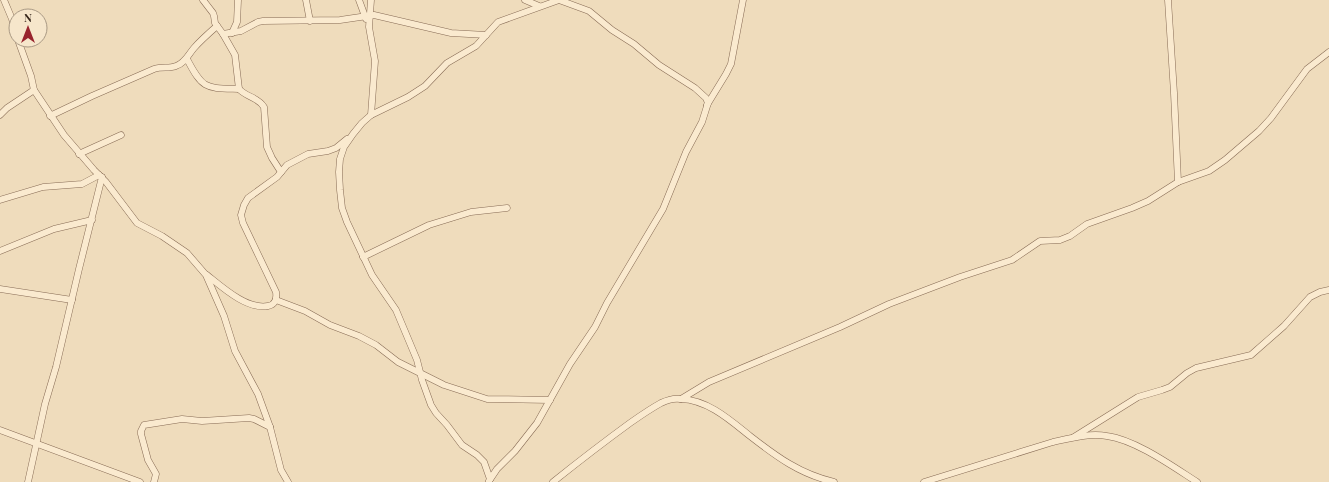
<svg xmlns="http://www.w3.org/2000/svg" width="1329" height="482" font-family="'Playfair Display',serif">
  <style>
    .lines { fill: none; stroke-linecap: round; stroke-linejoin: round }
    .minor-casing { stroke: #876b55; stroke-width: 7 }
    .minor { stroke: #faeacf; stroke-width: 6 }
  </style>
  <rect width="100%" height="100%" fill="#efdcbc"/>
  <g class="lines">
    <defs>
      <g id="minor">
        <path d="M4 0 12 19 16 34"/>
        <path d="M203 0 213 13 214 16 215 23 223 34 235 55 239 89C246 97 258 97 264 107L267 147 272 158 281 172"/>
        <path d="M306 0 310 21"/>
        <path d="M359 0 366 19"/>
        <path d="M371 0 369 27 375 61 371 115"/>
        <path d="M525 0 539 6"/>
        <path d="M1168 0 1174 93 1178 182"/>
        <path d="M232 33 237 22 238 0"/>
        <path d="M223 34 241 31 258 22 263 21 340 20 374 15 451 33 486 35"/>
        <path d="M18 40 31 76 34 90 64 135 94 170 106 182 137 223 162 236 187 253 206 275 224 316 235 351 258 394 270 427 281 470 288 482"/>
        <path d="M187 59C203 90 206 88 239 89"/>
        <path d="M707 105 726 74 731 64 743 0"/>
        <path d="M0 115 7 108 34 90"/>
        <path d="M50 116 92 96 154 69C162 66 169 69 176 66 185 63 188 55 194 48 201 40 209 33 217 26"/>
        <path d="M79 154 121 135"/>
        <path d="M0 200 43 187 82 184 99 175"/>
        <path d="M0 251 54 229 92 220"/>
        <path d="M363 257 429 225 471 212 507 208"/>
        <path d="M207 275C222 287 247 310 268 306 275 305 277 299 276 292L243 223 241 215 244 205 248 198 277 177 287 165 308 154 328 151 336 148 347 139"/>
        <path d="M0 289 72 300"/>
        <path d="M276 300 305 311 330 325 359 336 376 345 398 362 444 385 487 399 550 400"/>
        <path d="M681 399 709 382 840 327 889 304 960 277 1012 260 1040 241 1060 240 1070 236 1087 224 1132 208 1148 201 1178 182 1209 171 1225 160 1259 131 1271 118 1307 69 1329 52"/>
        <path d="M0 430 140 482"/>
        <path d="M1074 437 1138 397 1162 390 1170 387 1187 373 1196 368 1251 355 1284 326 1310 297 1320 292 1329 290"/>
        <path d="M490 479 484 462 477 455 462 445 447 425 436 413 431 405 422 380 417 360 396 310 372 275 347 222 342 208 340 190 339 172 340 159 344 147 353 134 362 123 371 115 408 97 425 86 447 63 476 46 498 22 559 0"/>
        <path d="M489 481 497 469 515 451 537 423 570 364 595 327 607 303 663 209 686 152 702 122 708 103 706 98 695 88 659 65 634 44 612 30 589 11 559 0"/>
        <path d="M28 482 45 404 56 367 79 269 102 177"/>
        <path d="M154 482 156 474 148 460 141 434V431L144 425 182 419 202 421 249 418 254 419 270 427"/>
        <path d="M553 482C578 462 604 442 630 423 640 416 650 409 661 403 667 400 675 398 681 399 708 400 730 420 750 436 777 457 800 474 834 482"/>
        <path d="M924 482 1053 442C1071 438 1089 433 1107 436 1136 440 1172 466 1197 482"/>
      </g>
    </defs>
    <!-- minor casing -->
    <use href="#minor" class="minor-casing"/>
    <!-- minor -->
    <use href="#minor" class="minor"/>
  </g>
  <!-- north arrow -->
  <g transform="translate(28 28)"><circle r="19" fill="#f6e6cb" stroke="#a99984"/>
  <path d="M0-3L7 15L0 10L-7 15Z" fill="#98232d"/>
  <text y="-6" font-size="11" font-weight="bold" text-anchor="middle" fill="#35251a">N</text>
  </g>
</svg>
